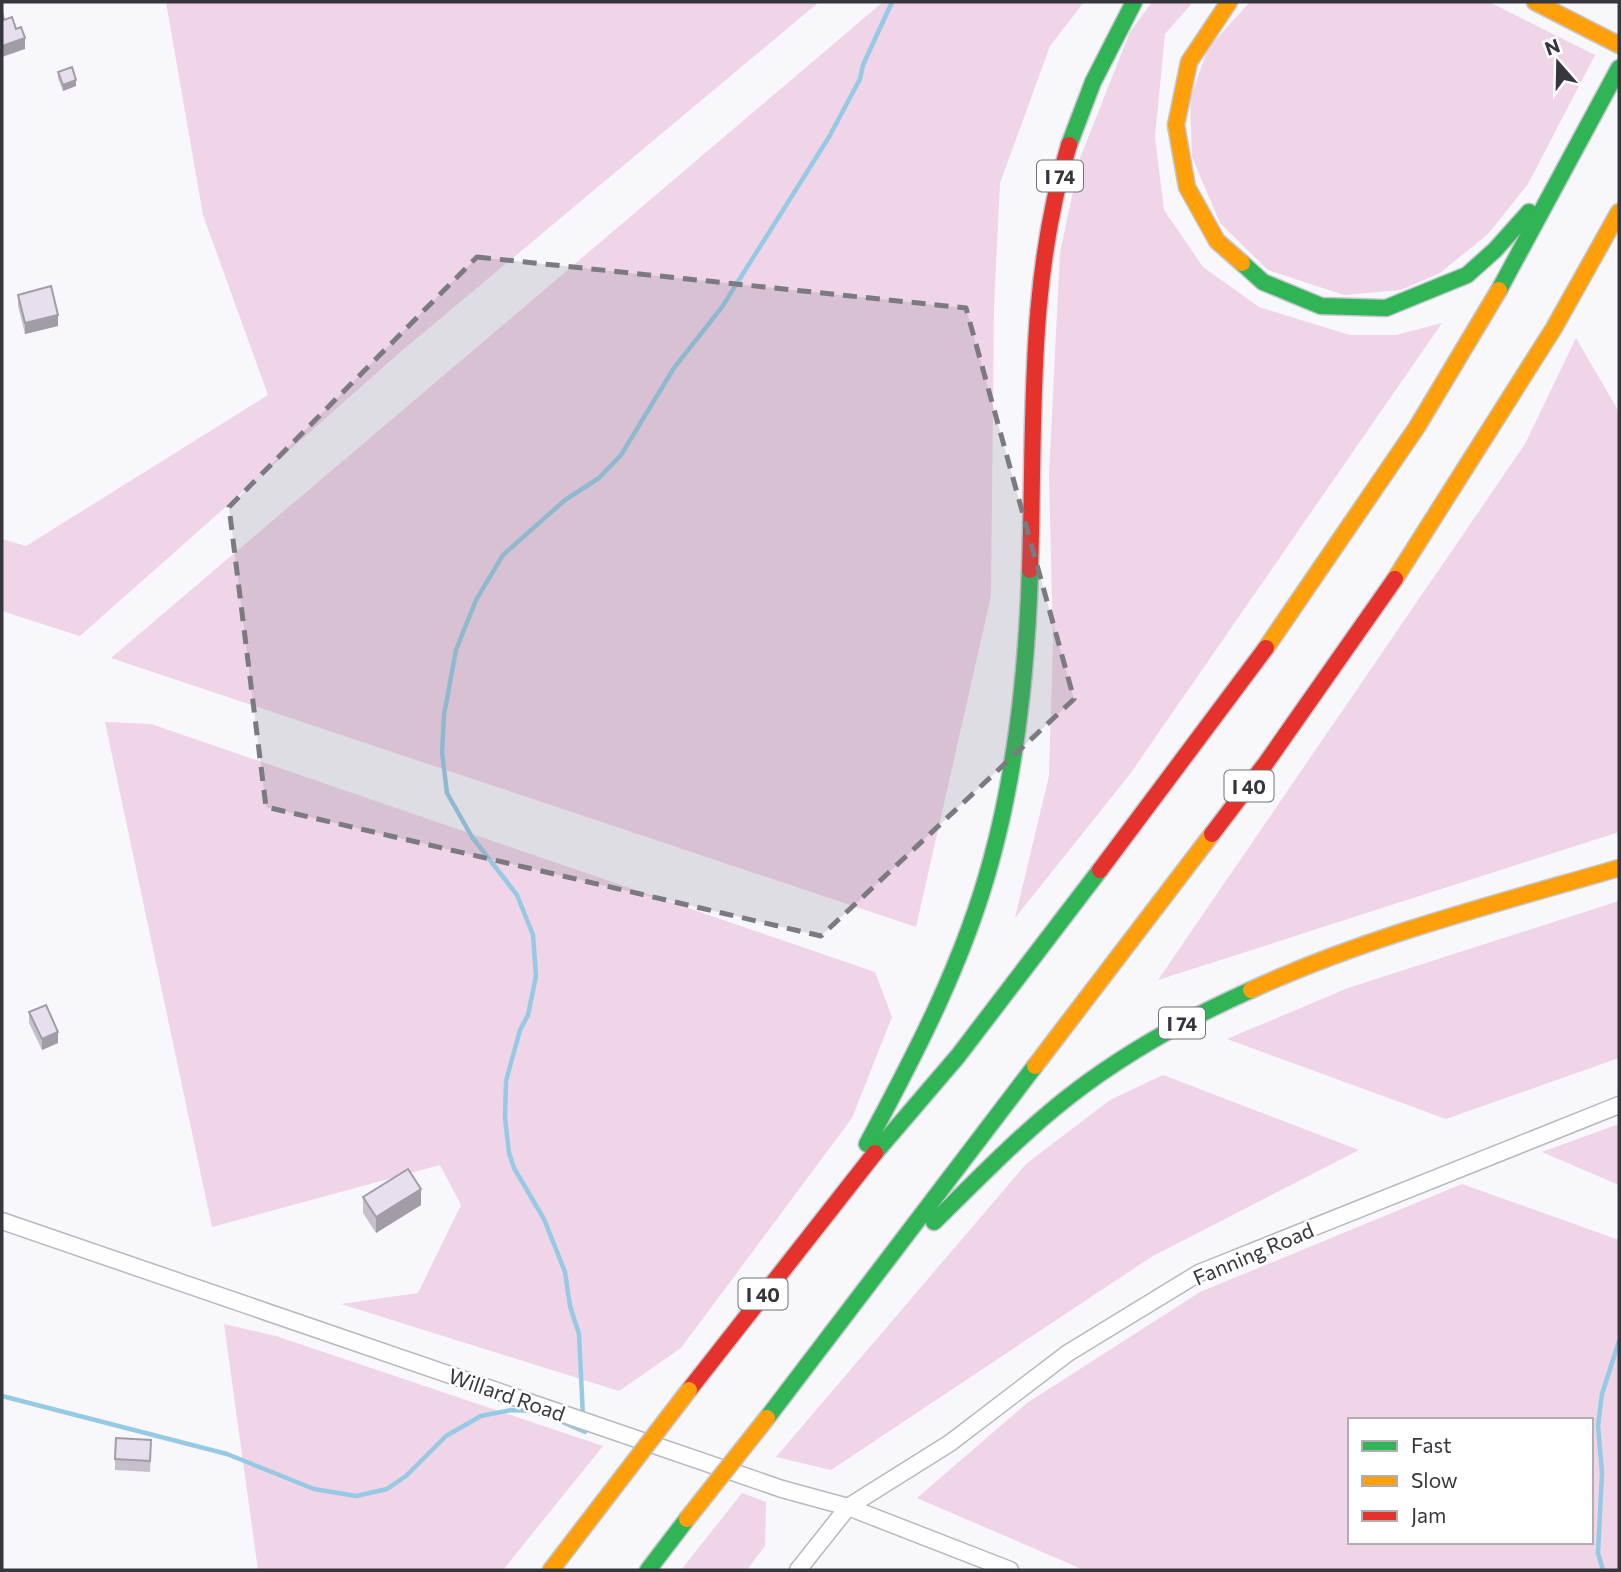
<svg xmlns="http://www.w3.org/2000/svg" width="1621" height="1572" font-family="Commissioner,sans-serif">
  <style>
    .green { fill: #f0d4e7; fill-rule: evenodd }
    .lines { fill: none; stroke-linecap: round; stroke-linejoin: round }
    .stream { stroke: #96cae4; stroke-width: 4.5 }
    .street-casing { stroke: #b8b8bd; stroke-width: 19 }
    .fast-casing { stroke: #c3c7ce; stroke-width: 19 }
    .slow-casing { stroke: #c3c7ce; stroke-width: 19 }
    .jam-casing { stroke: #c3c7ce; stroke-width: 19 }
    .street { stroke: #fefeff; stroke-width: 16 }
    .fast { stroke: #30b455; stroke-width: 16 }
    .slow { stroke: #ff9f0a; stroke-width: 16 }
    .jam { stroke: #e5322d; stroke-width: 16 }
    .slow-bridge-casing { stroke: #c3c7ce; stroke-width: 19; stroke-linecap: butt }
    .slow-bridge { stroke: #ff9f0a; stroke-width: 16 }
    .wall { fill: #c7c0cc }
    .shaded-wall { fill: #a29ca6 }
    .building { fill: #e7dfed; stroke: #a29ca6; stroke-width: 2 }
    .marked { fill: #7a7a80; fill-opacity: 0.2; stroke: #7a7a80; stroke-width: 5; stroke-dasharray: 14 9; stroke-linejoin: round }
    .labels { text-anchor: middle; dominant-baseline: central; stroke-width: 5; stroke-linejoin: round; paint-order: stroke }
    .shield { fill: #fff; stroke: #727277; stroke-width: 2 }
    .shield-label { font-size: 19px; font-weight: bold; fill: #36363d }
    .street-label { font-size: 21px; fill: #36363d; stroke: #fff }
  </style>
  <rect width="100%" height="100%" fill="#f7f7fc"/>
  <!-- green -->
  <g class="green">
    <path d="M166 2H819L398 354 80 636 2 611V539L26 546 268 395 203 215Z"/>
    <path d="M883 2H1084L1050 46 1000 183 994 306 991 596 916 927 111 658Z"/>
    <path d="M1152 2H1193L1165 34 1155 137 1164 210 1203 267 1259 307 1350 335H1396L1442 323 1130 774 1015 918 1049 776 1053 642 1049 475 1060 253 1080 158 1130 32Z"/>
    <path d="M1250 2H1489L1595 55 1528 184 1488 234 1440 273 1401 290 1344 295 1268 270 1220 223 1192 157 1190 99 1208 48Z"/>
    <path d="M1576 338 1619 412V832L1158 980 1525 444Z"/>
    <path d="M105 722 151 724 875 972 892 1017 852 1118 681 1348 619 1391 341 1304 418 1293 461 1205 440 1165 212 1227Z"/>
    <path d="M1619 901V1058L1446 1119 1227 1039 1348 988Z"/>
    <path d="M1163 1075 1359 1150 1151 1257 831 1470 776 1457 1026 1164 1110 1100Z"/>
    <path d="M1619 1124V1185L1542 1152Z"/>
    <path d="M1462 1184 1619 1240V1570H1084L917 1498 1027 1403 1200 1292ZM1350 1420H1591V1542H1350Z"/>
    <path d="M224 1324 276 1336 603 1446 503 1570H258Z"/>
    <path d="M742 1493 766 1502 765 1546 747 1570H681Z"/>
  </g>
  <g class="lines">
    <!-- stream -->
    <g class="stream">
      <path d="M2 1396 227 1454 314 1489 356 1496 387 1489 406 1476 446 1436 481 1416 511 1410 532 1411"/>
      <path d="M583 1417 579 1334 570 1306 565 1272 544 1219 514 1168 509 1153 505 1118 506 1081 520 1030 528 1015 536 976 533 935 517 895 472 837 447 793 442 752 444 715 456 650 476 600 503 555 565 500 599 478 621 455 674 368 722 307 829 137 860 79 863 65 892 2"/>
      <path d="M560 1421 585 1432"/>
      <path d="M1603 1570 1598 1553 1602 1473 1598 1426 1602 1394 1619 1341"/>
    </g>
    <defs>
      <g id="street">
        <path d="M2 1221 782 1489 848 1507 1010 1570"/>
        <path d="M798 1570 848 1507 950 1443 1068 1353 1199 1273 1619 1105"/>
      </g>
      <g id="fast">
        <path d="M1069 145 1093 82 1134 2"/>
        <path d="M1242 263 1263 282 1321 306 1386 308 1467 275 1495 250 1529 212"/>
        <path d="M1499 290 1619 68"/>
        <path d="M867 1144C916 1053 964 961 991 861 1017 767 1027 667 1030 570"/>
        <path d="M875 1153 958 1056 1100 870"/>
        <path d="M934 1222C977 1180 1019 1136 1067 1098 1123 1054 1186 1019 1251 990"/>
        <path d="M767 1418 1035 1066"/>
        <path d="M648 1570 687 1519"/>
      </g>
      <g id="slow">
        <path d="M1229 2 1189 62 1176 125 1187 187 1217 241 1242 263"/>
        <path d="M1535 2 1619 45"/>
        <path d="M1395 579 1554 328 1619 212"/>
        <path d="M1266 648 1417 427 1499 290"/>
        <path d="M1251 990C1368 936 1495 904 1619 868"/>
        <path d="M1035 1066 1212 834"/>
        <path d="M551 1570 610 1493"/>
      </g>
      <g id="jam">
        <path d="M1030 570C1035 427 1026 284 1069 145"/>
        <path d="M1212 834 1266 763 1395 579"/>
        <path d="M1100 870 1266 648"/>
        <path d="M689 1390 875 1153"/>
      </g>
    </defs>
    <!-- street casing -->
    <use href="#street" class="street-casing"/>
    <!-- fast casing -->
    <use href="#fast" class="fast-casing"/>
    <!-- slow casing -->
    <use href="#slow" class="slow-casing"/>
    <!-- jam casing -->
    <use href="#jam" class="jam-casing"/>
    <!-- street -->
    <use href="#street" class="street"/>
    <!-- fast -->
    <use href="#fast" class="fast"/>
    <!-- slow -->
    <use href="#slow" class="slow"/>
    <!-- jam -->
    <use href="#jam" class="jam"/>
    <defs>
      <g id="slow-bridge">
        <path d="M610 1493 689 1390"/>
        <path d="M687 1519 767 1418"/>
      </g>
    </defs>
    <!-- slow-bridge casing -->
    <use href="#slow-bridge" class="slow-bridge-casing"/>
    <!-- slow-bridge -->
    <use href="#slow-bridge" class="slow-bridge"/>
  </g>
  <!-- wall -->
  <g class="wall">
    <path d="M58 72 76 86 63 91 58 78Z"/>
    <path d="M18 295 58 326 25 334 18 306Z"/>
    <path d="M29 1012 58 1043 42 1050 29 1023Z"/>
    <path d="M363 1197 421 1205 376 1233 363 1213Z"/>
    <path d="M151 1451 150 1472 115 1470V1459Z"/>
  </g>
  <!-- shaded-wall -->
  <g class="shaded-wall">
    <path d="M25 38V49L2 57V46Z"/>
    <path d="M76 80V86L63 91V85Z"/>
    <path d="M58 315V326L25 334V323Z"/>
    <path d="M58 1032V1043L42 1050V1039Z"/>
    <path d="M421 1189V1205L376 1233V1217Z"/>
  </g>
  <!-- building -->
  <g class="building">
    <path d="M2 12 4 20 12 17 16 29 21 27 25 38 2 46Z"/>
    <path d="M72 67 76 80 63 85 58 72Z"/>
    <path d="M51 286 58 315 25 323 18 295Z"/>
    <path d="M46 1005 58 1032 42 1039 29 1012Z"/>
    <path d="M408 1169 421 1189 376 1217 363 1197Z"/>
    <path d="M116 1438 151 1440 150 1461 115 1459Z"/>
  </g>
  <!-- marked area -->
  <path class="marked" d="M477 257 966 308 1074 699 821 936 266 807 229 507Z"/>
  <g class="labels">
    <!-- shield labels -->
    <g class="shield">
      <rect x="1037" y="160.5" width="46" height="31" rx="5"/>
      <rect x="1224.5" y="770.5" width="49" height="31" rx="5"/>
      <rect x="1159" y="1007.5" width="46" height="31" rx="5"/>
      <rect x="738.5" y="1278.5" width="49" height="31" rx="5"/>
    </g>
    <g class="shield-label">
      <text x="1060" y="176">I 74</text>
      <text x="1249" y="786">I 40</text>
      <text x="1182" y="1023">I 74</text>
      <text x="763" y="1294">I 40</text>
    </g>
    <!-- street labels -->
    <g class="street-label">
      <text transform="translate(1253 1253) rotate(-23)">Fanning Road</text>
      <text transform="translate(507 1394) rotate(19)">Willard Road</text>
    </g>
  </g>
  <!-- border -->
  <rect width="1621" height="1572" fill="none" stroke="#36363d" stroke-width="7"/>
  <!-- legend -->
  <rect x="1348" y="1418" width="245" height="126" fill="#ffffff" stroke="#afafb1" stroke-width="2"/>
  <rect x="1362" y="1441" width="35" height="10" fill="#30b455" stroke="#afafb1" stroke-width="2"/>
  <text x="1411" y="1453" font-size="21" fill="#36363d">Fast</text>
  <rect x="1362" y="1476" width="35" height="10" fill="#ff9f0a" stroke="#afafb1" stroke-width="2"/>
  <text x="1411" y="1488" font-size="21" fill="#36363d">Slow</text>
  <rect x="1362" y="1511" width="35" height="10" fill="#e5322d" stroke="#afafb1" stroke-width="2"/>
  <text x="1411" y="1523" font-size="21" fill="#36363d">Jam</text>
  <!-- north arrow -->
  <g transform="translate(1558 63) rotate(340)" stroke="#ffffff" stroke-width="5" paint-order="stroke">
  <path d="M0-5L12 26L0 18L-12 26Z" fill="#36363d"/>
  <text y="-10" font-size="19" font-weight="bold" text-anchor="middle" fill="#36363d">N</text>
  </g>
</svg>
